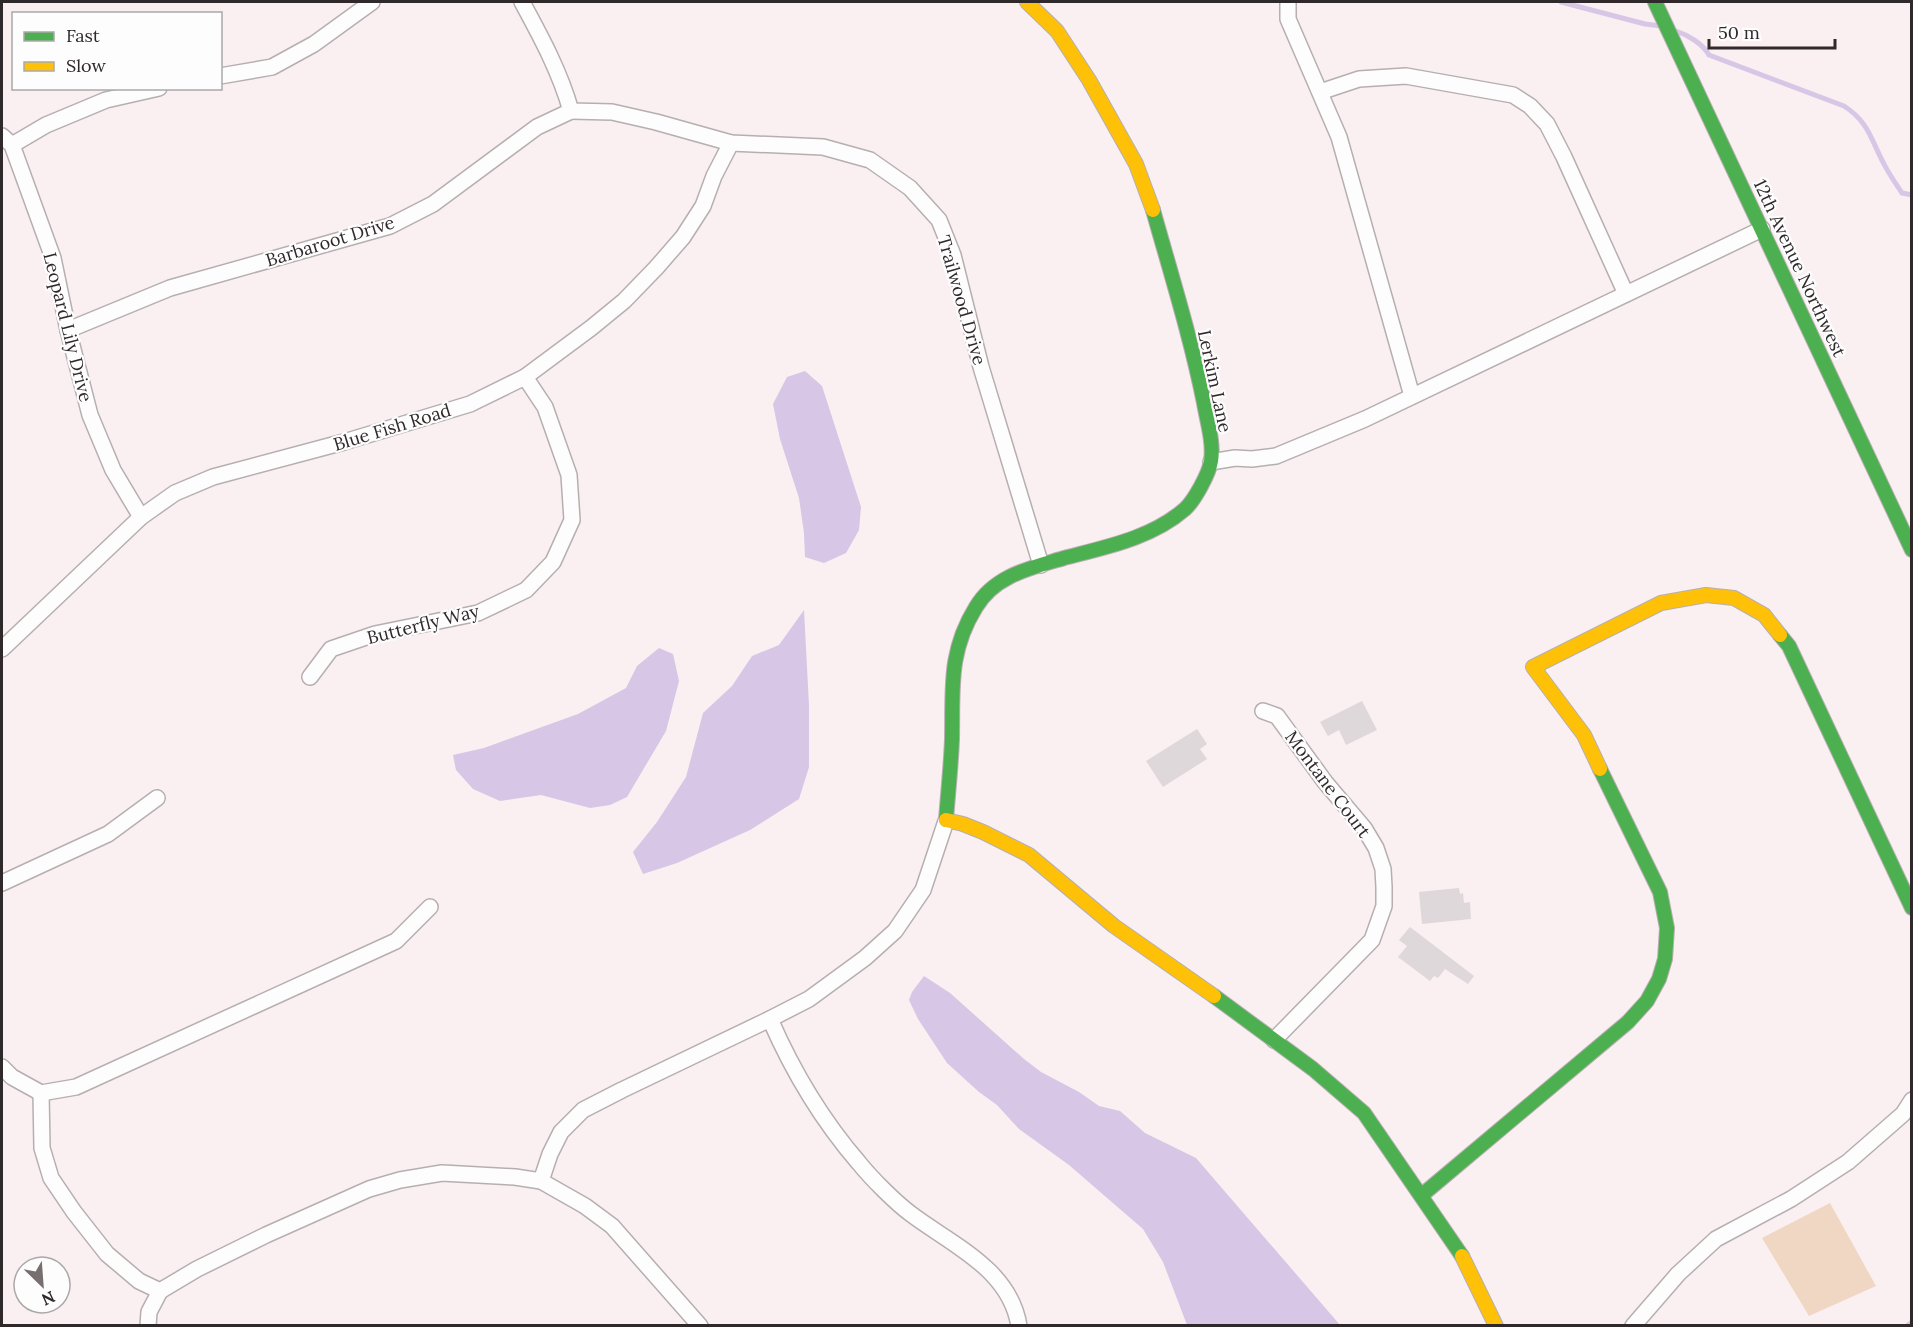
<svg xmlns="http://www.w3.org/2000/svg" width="1913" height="1327" font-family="Lora,serif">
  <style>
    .green { fill: #f0d7c4 }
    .water { fill: #d7c6e6 }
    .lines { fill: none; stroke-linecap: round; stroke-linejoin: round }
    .stream { stroke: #d7c6e6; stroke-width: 5 }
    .building { fill: #dfd8db }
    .street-casing { stroke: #b6afb0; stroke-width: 18 }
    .fast-casing { stroke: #b6afb0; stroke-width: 16 }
    .slow-casing { stroke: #b6afb0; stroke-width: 16 }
    .street { stroke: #fefdfd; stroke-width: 15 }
    .fast { stroke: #4caf50; stroke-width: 14 }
    .slow { stroke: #ffc107; stroke-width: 14 }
    .labels { text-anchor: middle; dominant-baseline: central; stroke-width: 4.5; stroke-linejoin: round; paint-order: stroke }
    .street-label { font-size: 18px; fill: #30292b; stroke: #fdfdfd }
  </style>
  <rect width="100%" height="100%" fill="#faeff1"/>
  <!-- green -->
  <path class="green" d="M1830 1203 1876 1286 1809 1316 1762 1238Z"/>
  <!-- water -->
  <g class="water">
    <path d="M805 371 822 386 861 507 859 530 846 553 824 563 805 557 804 533 799 498 780 439 773 404 787 377Z"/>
    <path d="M804 610 809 706V767L799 799 750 830 677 863 643 874 633 852 657 822 686 777 703 713 732 686 752 656 779 645Z"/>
    <path d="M659 648 673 654 679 681 666 731 627 797 610 805 590 808 541 795 500 801 473 789 456 770 453 755 484 748 578 714 626 688 637 666Z"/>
    <path d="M924 976 950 993 1024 1059 1041 1072 1079 1092 1099 1106 1120 1111 1145 1133 1196 1158 1340 1325H1187L1163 1262 1143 1229 1069 1165 1019 1129 997 1105 979 1092 947 1063 918 1019 909 1000 912 992Z"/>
  </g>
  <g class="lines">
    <!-- stream -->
    <g class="stream">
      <path d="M1561 2 1645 24 1661 26"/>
      <path d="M1676 31C1688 35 1703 44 1709 55L1844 106C1869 122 1871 140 1884 164 1889 174 1896 184 1902 193L1912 195"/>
      <path d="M1907 1326 1912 1322"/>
    </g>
  </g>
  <!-- building -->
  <g class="building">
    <path d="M1362 701 1377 730 1346 745 1339 730 1328 736 1320 722Z"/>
    <path d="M1197 729 1207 744 1200 749 1207 759 1163 787 1146 761Z"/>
    <path d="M1459 888 1460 894 1463 893 1464 903 1470 902 1471 919 1422 924 1419 892Z"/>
    <path d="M1410 927 1474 976 1468 984 1445 969 1438 978 1434 976 1430 981 1398 957 1407 946 1399 940Z"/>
  </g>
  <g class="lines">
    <defs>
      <g id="street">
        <path d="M522 2C541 37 560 72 571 111L612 112 656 122 731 143 823 147 870 160 910 188 939 220 953 255 981 367 1041 565"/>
        <path d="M1288 2V19L1339 137 1412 396"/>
        <path d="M220 76 272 67 314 44 372 2"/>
        <path d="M1320 92 1359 79 1406 76 1513 95 1530 106 1547 124 1564 157 1626 294"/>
        <path d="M2 136 12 145 53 258 68 330 90 415 113 470 141 517"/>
        <path d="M12 145 46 125 106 100 159 88"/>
        <path d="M68 330 170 288 390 226 433 204 537 127 571 111"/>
        <path d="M1211 462 1235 458 1252 459 1276 456 1365 419 1762 229"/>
        <path d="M2 649 141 517 175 493 213 477 344 442 470 404 525 377 591 328 624 301 656 268 683 237 703 206 714 176 731 143"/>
        <path d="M310 677 331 649 375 634 478 613 526 590 553 562 572 520 569 475 545 407 525 377"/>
        <path d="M1263 711 1277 716 1325 782 1364 828 1376 848 1383 869 1384 887V906L1372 940 1274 1040"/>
        <path d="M946 821 923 890 895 931 865 958 809 999 770 1019C793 1072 821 1119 859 1163 871 1178 896 1203 911 1214 952 1245 1010 1269 1019 1326"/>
        <path d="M2 883 108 834 157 798"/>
        <path d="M2 1067 12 1077 41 1093 76 1087 396 941 430 907"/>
        <path d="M41 1093 42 1148 51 1178 74 1212 107 1254 139 1281 160 1291 149 1312 148 1326"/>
        <path d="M541 1181 550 1154 561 1132 583 1110 622 1090 770 1019"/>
        <path d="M160 1291 197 1269 266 1235 369 1189 400 1180 442 1173 515 1177 541 1181 585 1206 612 1226 700 1326"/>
        <path d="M1633 1326 1678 1274 1716 1239 1791 1199 1848 1162 1903 1114 1912 1100"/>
      </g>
      <g id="fast">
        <path d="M1655 2 1912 550"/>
        <path d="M1780 635 1789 646 1912 908"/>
        <path d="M946 820C948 793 951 766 952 739 953 689 948 652 976 607 995 575 1031 568 1064 558 1106 547 1152 538 1185 509 1194 501 1209 474 1211 461 1214 443 1207 421 1204 403 1191 338 1171 274 1153 210"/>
        <path d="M1214 996 1313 1069 1364 1113 1462 1256"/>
        <path d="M1422 1195 1628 1022 1647 1001 1659 979 1665 959 1667 928 1660 892 1600 769"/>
      </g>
      <g id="slow">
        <path d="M1027 2 1057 31 1089 80 1136 164 1153 210"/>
        <path d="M1600 769 1584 735 1533 667 1661 603 1706 595 1734 598 1764 615 1780 635"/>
        <path d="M946 820 963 824 983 832 1029 855 1114 926 1214 996"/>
        <path d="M1462 1256 1496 1326"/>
      </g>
    </defs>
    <!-- street casing -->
    <use href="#street" class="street-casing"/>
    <!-- fast casing -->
    <use href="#fast" class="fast-casing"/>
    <!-- slow casing -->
    <use href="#slow" class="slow-casing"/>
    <!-- street -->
    <use href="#street" class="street"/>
    <!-- fast -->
    <use href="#fast" class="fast"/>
    <!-- slow -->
    <use href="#slow" class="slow"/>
  </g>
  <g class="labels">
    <!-- street labels -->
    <g class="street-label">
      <text transform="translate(330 241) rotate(-17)">Barbaroot Drive</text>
      <text transform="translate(1800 268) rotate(65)">12th Avenue Northwest</text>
      <text transform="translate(962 300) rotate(74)">Trailwood Drive</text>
      <text transform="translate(68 327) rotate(76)">Leopard Lily Drive</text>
      <text transform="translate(1215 381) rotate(78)">Lerkim Lane</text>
      <text transform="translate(392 427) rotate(-17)">Blue Fish Road</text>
      <text transform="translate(423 624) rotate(-14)">Butterfly Way</text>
      <text transform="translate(1328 784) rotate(53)">Montane Court</text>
    </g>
  </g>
  <!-- border -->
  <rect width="1913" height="1327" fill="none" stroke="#30292b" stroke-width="6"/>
  <!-- legend -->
  <rect x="12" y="12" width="210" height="78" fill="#fdfdfd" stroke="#aba8a9" stroke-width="1.5"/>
  <rect x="24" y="32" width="30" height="9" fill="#4caf50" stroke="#aba8a9" stroke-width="1.5"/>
  <text x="66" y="42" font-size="18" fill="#30292b">Fast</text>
  <rect x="24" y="62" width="30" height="9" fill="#ffc107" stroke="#aba8a9" stroke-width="1.5"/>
  <text x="66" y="72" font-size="18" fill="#30292b">Slow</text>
  <!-- north arrow -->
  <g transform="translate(42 1285) rotate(155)"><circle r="28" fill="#fdfdfd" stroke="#aba8a9" stroke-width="1.5"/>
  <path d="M0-4.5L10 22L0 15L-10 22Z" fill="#776e70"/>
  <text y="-9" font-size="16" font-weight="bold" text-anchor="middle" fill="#30292b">N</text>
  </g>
  <!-- scale -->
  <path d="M1709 39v9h126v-9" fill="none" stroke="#30292b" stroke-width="3"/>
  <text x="1718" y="39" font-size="18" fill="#30292b" stroke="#fdfdfd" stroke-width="4.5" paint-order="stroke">50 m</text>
</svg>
